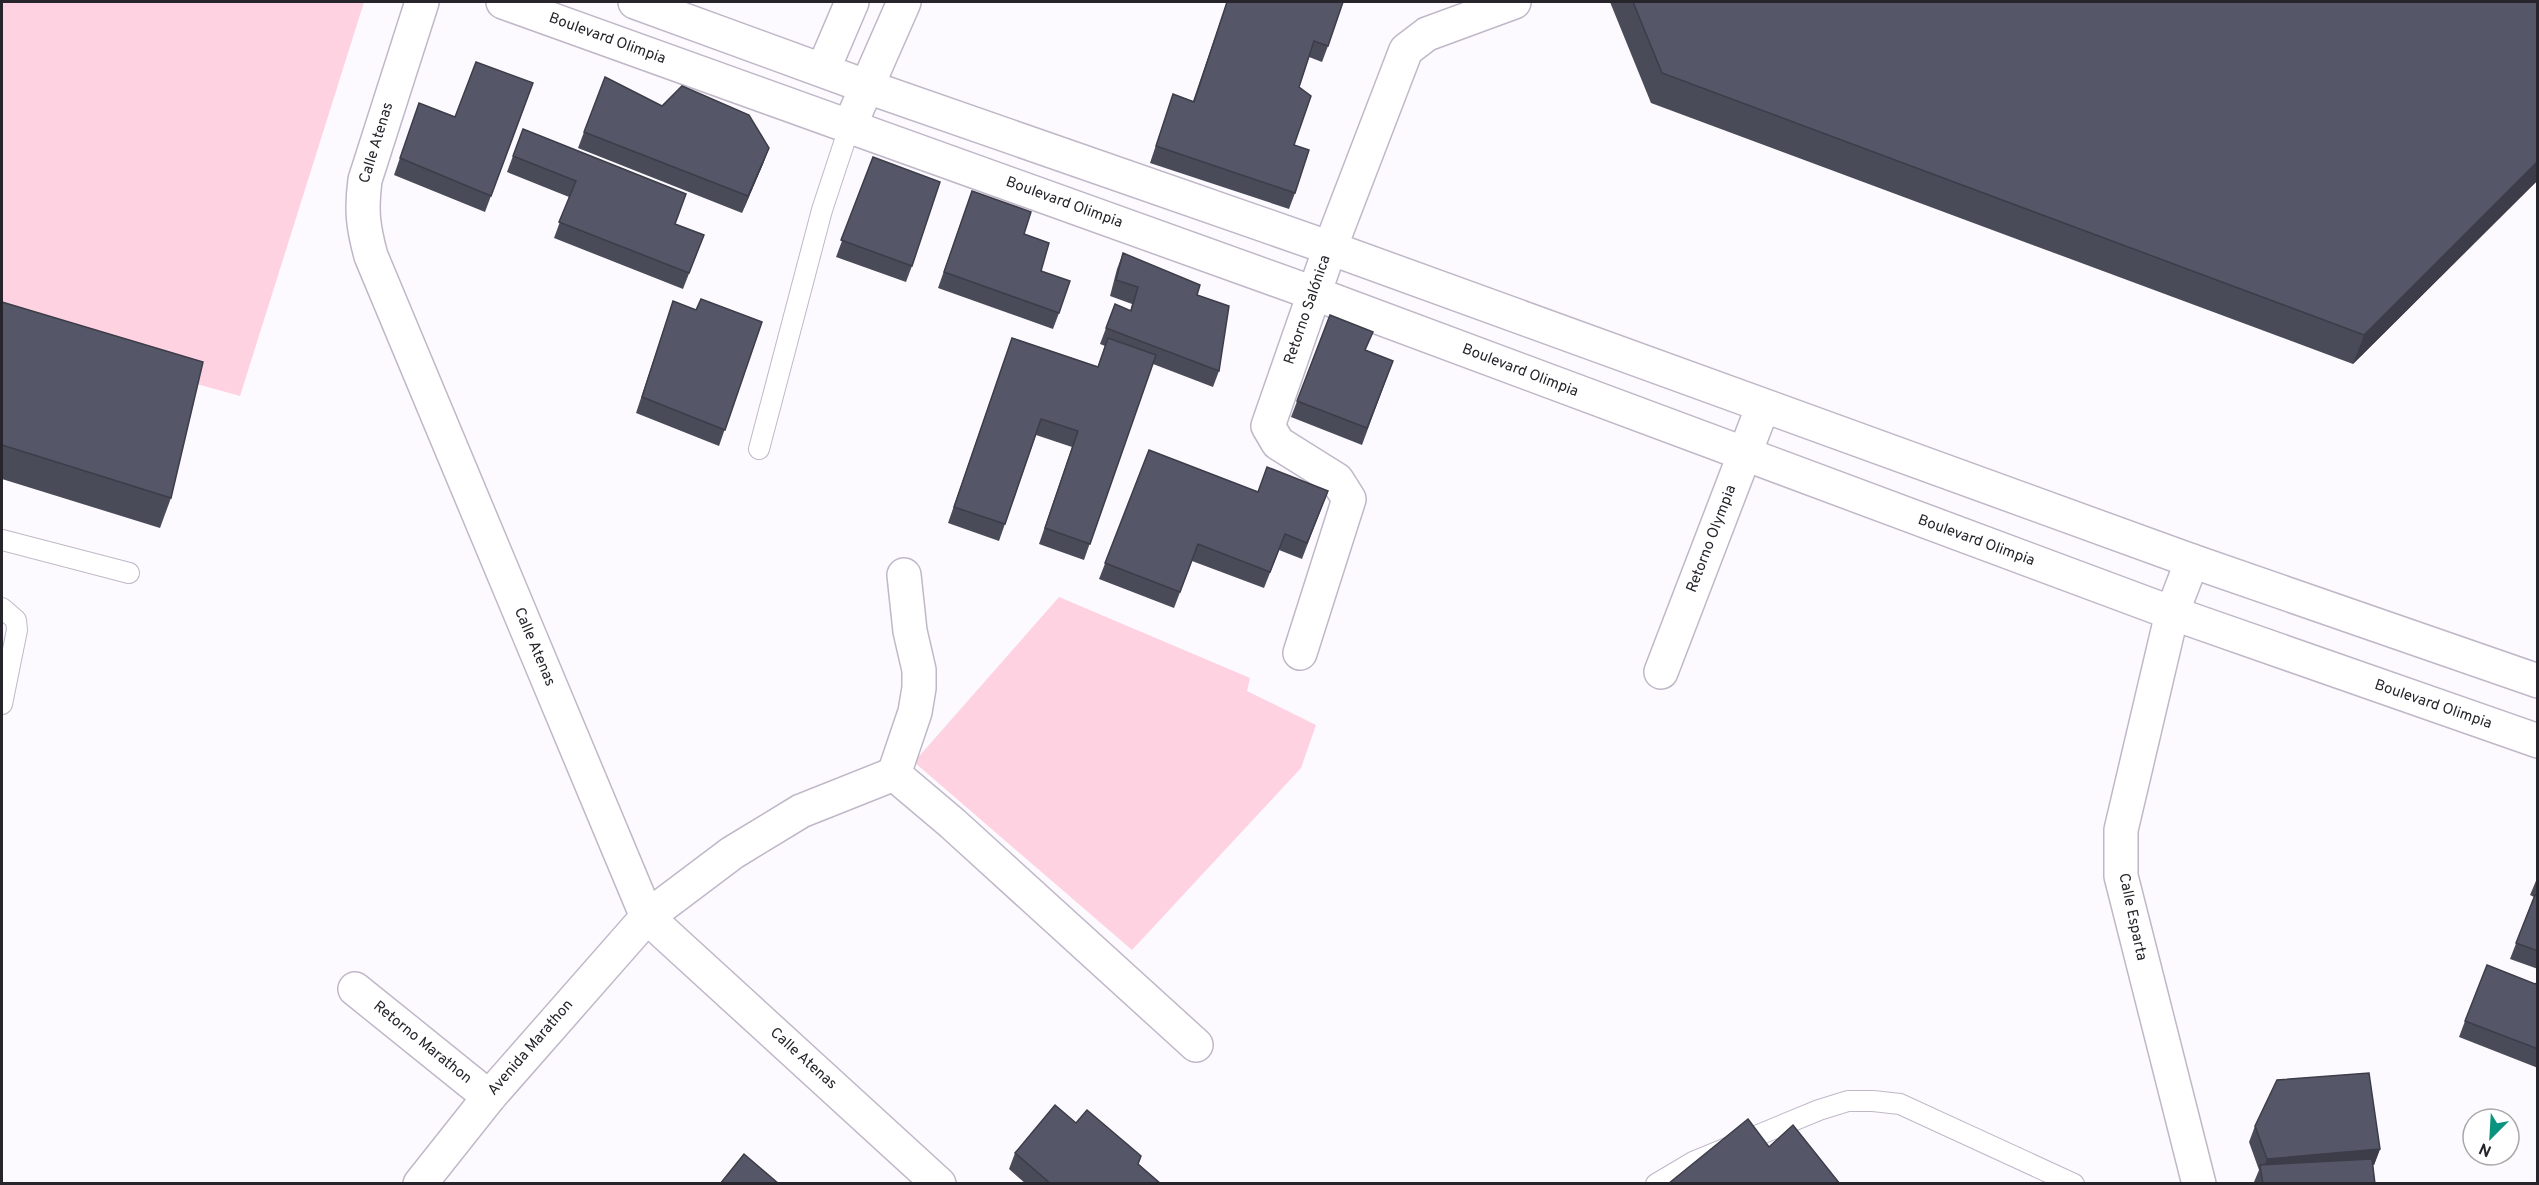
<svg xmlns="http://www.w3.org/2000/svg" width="2539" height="1185" font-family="Overpass,sans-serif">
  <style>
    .green { fill: #fed2e0 }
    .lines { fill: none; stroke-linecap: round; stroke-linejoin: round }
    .service-casing { stroke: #c0b7c9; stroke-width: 22 }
    .minor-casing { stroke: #c0b7c9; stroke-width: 36 }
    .tertiary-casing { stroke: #c0b7c9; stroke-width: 36 }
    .service { stroke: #fff; stroke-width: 20 }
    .minor { stroke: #fff; stroke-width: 33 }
    .tertiary { stroke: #fff; stroke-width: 33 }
    .wall { fill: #494b59 }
    .shaded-wall { fill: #3c3d49 }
    .building { fill: #555768; stroke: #3c3d49; stroke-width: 1.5 }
    .labels { text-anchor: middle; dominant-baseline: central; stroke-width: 6; stroke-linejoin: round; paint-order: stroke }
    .street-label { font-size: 15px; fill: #27242b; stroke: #fff }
  </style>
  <rect width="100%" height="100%" fill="#fcfafe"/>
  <!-- green -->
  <g class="green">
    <path d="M2 2H364L240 396 2 330Z"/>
    <path d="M1059 597 1250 678 1247 691 1316 725 1301 768 1132 950 914 762Z"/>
  </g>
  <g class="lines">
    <defs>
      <g id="service">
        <path d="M759 449 822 210 850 125"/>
        <path d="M2 540 129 573"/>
        <path d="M2 608 16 620 17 630 2 704"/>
        <path d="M1656 1184 1693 1162 1819 1110 1848 1101H1873L1900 1104 2074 1184"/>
      </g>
      <g id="minor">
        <path d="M422 2 365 180C361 210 363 227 371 256L647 917 939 1184"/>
        <path d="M823 70 852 2"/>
        <path d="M850 125 904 2"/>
        <path d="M2192 561 2172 613 2121 830V876L2199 1184"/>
        <path d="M1300 653 1349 499 1337 480 1278 443 1268 426 1330 248 1406 50 1427 34 1514 2"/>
        <path d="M1661 672 1763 406"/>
        <path d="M894 774 915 712 919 688V670L910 631 904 575"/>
        <path d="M355 989 489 1097"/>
        <path d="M420 1184 489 1097 647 917 732 853 801 811 894 774 952 823 1196 1045"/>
      </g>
      <g id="tertiary">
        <path d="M503 2 1313 293 2172 613 2538 741"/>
        <path d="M635 2 865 86 1330 248 2192 561 2538 681"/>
      </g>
    </defs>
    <!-- service casing -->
    <use href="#service" class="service-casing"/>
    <!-- minor casing -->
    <use href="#minor" class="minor-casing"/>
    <!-- tertiary casing -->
    <use href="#tertiary" class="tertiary-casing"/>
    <!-- service -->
    <use href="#service" class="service"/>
    <!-- minor -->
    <use href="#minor" class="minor"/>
    <!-- tertiary -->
    <use href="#tertiary" class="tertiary"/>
  </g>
  <!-- wall -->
  <g class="wall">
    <path d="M1227 2 1328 46 1322 62 1309 57 1299 87 1294 145 1295 193 1289 209 1150 163 1173 94 1193 101Z"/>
    <path d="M1610 2H2538V180L2353 364 1651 103Z"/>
    <path d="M533 83 485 212 394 175 419 103 455 117Z"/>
    <path d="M662 106 769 148 763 164 742 213 578 148 584 132Z"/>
    <path d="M523 129 675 224 704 235 683 289 554 238 569 197 507 172Z"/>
    <path d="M873 157 912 266 906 282 836 257Z"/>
    <path d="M972 191 1024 234 1059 313 1053 329 938 288Z"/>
    <path d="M1123 253 1197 295 1219 371 1213 387 1153 364 1084 560 1039 544 1072 447 1036 435 999 541 948 523 1012 338 1098 367 1105 346 1100 344 1115 304 1130 311 1132 304 1110 296 1117 269Z"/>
    <path d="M673 301 696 310 762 322 719 446 636 413Z"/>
    <path d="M2 302 171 498 160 528 2 479Z"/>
    <path d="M1330 315 1366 350 1393 361 1362 445 1291 417Z"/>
    <path d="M1149 450 1258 492 1328 491 1302 559 1279 550 1264 588 1192 561 1174 608 1099 579Z"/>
    <path d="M2538 876V969L2510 959 2534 897 2530 895Z"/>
    <path d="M2538 982V1068L2459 1037 2465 1021Z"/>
    <path d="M1076 1123 1161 1184H1026L1009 1169 1015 1153Z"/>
    <path d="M2255 1126 2380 1149 2374 1165H2373L2375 1184H2255L2254 1182 2259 1170 2249 1142Z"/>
  </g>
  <!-- shaded-wall -->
  <g class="shaded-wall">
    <path d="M769 148 763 164 742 213 748 196Z"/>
    <path d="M2538 161V180L2353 364 2364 335Z"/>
    <path d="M2380 1149 2374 1165 2261 1175 2267 1159Z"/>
  </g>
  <!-- building -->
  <g class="building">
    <path d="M1227 2H1343L1328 46 1314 41 1299 87 1311 96 1294 145 1309 150 1295 193 1156 146 1173 94 1194 102Z"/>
    <path d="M1633 2H2538V161L2364 335 1662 73Z"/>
    <path d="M476 62 533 83 491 196 400 158 419 103 455 117Z"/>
    <path d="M605 77 662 106 682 86 749 115 769 148 748 196 584 132Z"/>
    <path d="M523 129 686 194 675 224 704 235 689 273 559 222 576 181 513 156Z"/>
    <path d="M873 157 940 182 912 266 841 240Z"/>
    <path d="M972 191 1031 212 1024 234 1049 243 1041 271 1070 281 1059 313 944 272Z"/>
    <path d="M1123 253 1200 285 1197 295 1229 306 1219 371 1106 328 1115 304 1131 311 1138 287 1116 280Z"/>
    <path d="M701 299 762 322 725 430 642 397 673 301 696 310Z"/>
    <path d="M2 302 203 362 171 498 2 445Z"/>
    <path d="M1330 315 1373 332 1365 350 1393 361 1367 428 1297 401Z"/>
    <path d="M1012 338 1098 367 1108 338 1156 355 1090 544 1045 528 1078 431 1041 419 1005 524 954 507Z"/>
    <path d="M1149 450 1258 492 1267 467 1328 491 1307 543 1285 534 1270 572 1198 544 1180 592 1105 563Z"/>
    <path d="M2535 895 2538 896V951L2516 943Z"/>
    <path d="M2487 965 2535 984 2538 982V1049L2465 1021Z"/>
    <path d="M2369 1073 2380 1149 2267 1159 2255 1126 2277 1080Z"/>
    <path d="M1055 1105 1076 1123 1087 1110 1141 1156 1138 1164 1161 1184H1051L1015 1153Z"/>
    <path d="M1748 1119 1769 1147 1793 1125 1840 1184H1668Z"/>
    <path d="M744 1154 779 1184H720Z"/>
    <path d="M2372 1159 2375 1184H2263L2260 1165Z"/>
  </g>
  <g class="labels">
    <!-- street labels -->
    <g class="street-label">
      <text transform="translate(607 39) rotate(20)">Boulevard Olimpia</text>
      <text transform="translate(377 143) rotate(-73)">Calle Atenas</text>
      <text transform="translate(1064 203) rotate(20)">Boulevard Olimpia</text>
      <text transform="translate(1308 310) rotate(-71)">Retorno Salónica</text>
      <text transform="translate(1520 371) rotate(21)">Boulevard Olimpia</text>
      <text transform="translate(1712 539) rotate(-69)">Retorno Olympia</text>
      <text transform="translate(1976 541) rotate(20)">Boulevard Olimpia</text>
      <text transform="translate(534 647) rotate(67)">Calle Atenas</text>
      <text transform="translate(2433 705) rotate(19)">Boulevard Olimpia</text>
      <text transform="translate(2132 917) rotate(78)">Calle Esparta</text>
      <text transform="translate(422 1043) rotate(39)">Retorno Marathon</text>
      <text transform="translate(531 1048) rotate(-49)">Avenida Marathon</text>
      <text transform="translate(803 1059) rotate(42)">Calle Atenas</text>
    </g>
  </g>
  <!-- border -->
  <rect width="2539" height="1185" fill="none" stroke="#27242b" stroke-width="6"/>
  <!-- north arrow -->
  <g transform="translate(2491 1137) rotate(204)"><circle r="28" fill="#ffffff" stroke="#a9a7aa" stroke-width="1.5"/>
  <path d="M0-4.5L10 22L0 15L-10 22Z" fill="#0a947f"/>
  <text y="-9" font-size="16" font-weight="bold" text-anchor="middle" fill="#27242b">N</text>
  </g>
</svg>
